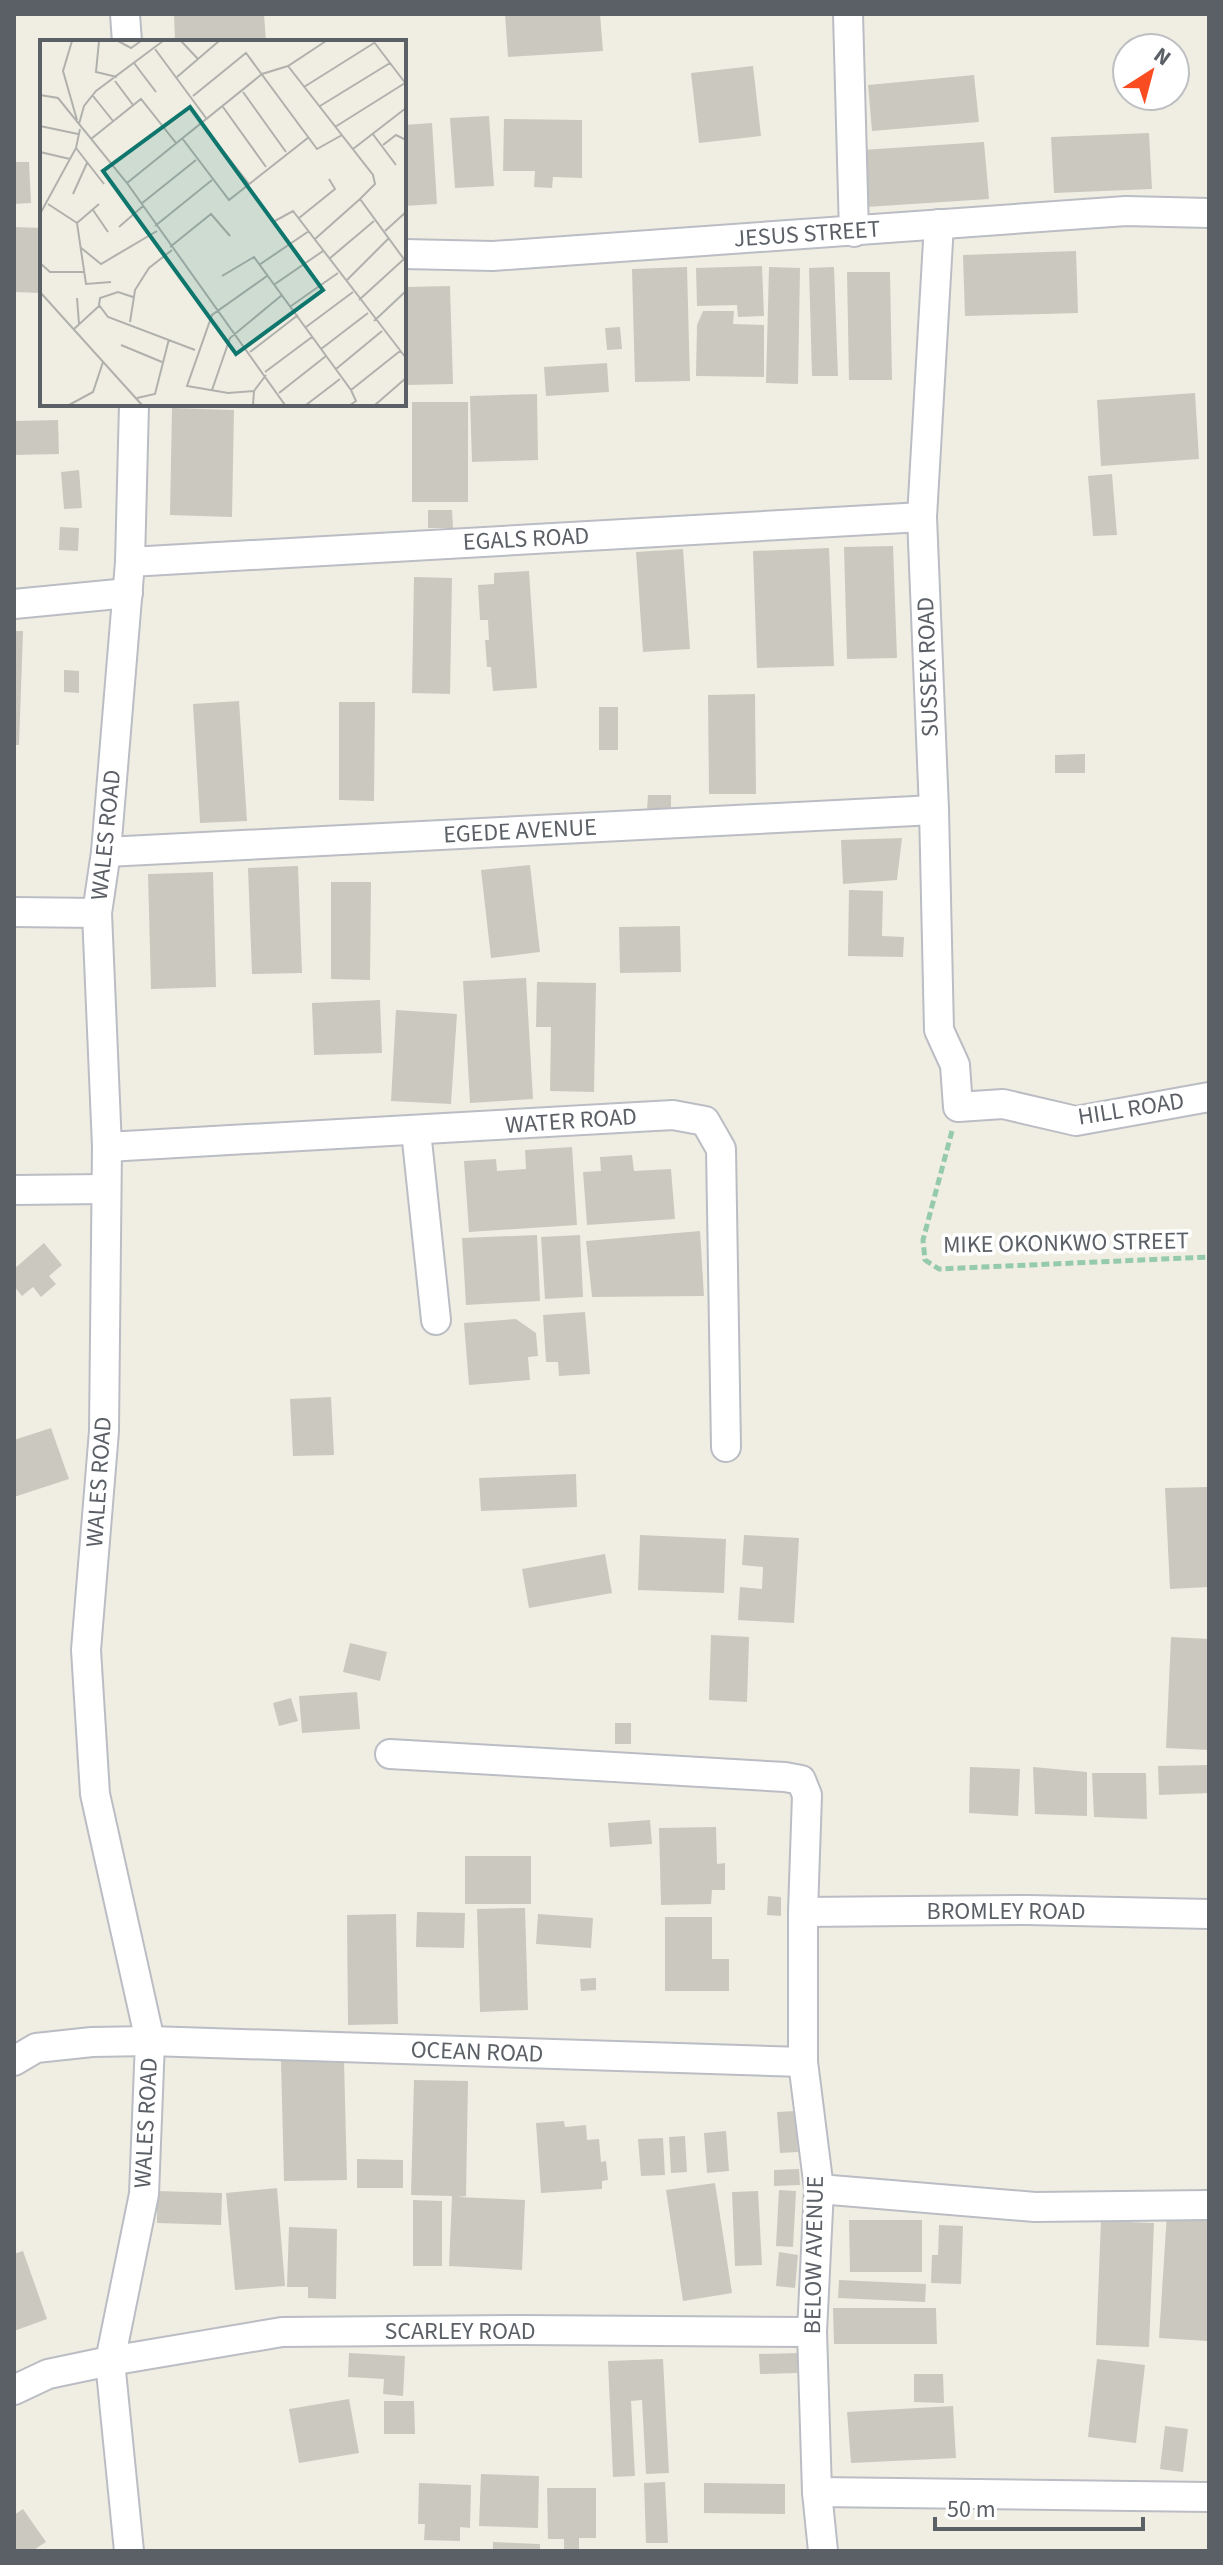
<svg xmlns="http://www.w3.org/2000/svg" width="1223" height="2565" font-family="'Source Sans 3',sans-serif">
  <style>
    .building { fill: #cbc8c0 }
    .lines { fill: none; stroke-linecap: round; stroke-linejoin: round }
    .minor-casing { stroke: #bbbdc4; stroke-width: 32 }
    .path { stroke: #95cbac; stroke-width: 5; stroke-dasharray: 8 4; stroke-linecap: butt }
    .minor { stroke: #fff; stroke-width: 28 }
    .labels { text-anchor: middle; dominant-baseline: central; stroke-width: 7; stroke-linejoin: round; paint-order: stroke }
    .street-label { font-size: 24px; fill: #5b5f66; stroke: #fff }
    .inset-road { fill: none; stroke: #b0b1ad; stroke-width: 2 }
    .view { fill: #0f766e; fill-opacity: 0.15; stroke: #0f766e; stroke-width: 4 }
    .inset-edge { fill: none; stroke: #5b5f66; stroke-width: 4 }
  </style>
  <rect width="100%" height="100%" fill="#f0eee3"/>
  <!-- building -->
  <g class="building">
    <path d="M174 14H264L266 42H175Z"/>
    <path d="M505 14H600L603 51 508 57Z"/>
    <path d="M753 66 761 136 699 143 691 73Z"/>
    <path d="M974 75 979 122 872 131 868 85Z"/>
    <path d="M489 116 494 186 455 188 450 118Z"/>
    <path d="M504 119 582 120V178L553 177 552 188 534 187 535 171H503Z"/>
    <path d="M432 123 437 204 404 206V125Z"/>
    <path d="M1149 133 1152 189 1054 193 1051 137Z"/>
    <path d="M984 142 989 199 866 207 862 150Z"/>
    <path d="M14 162H29L31 203 14 204Z"/>
    <path d="M14 227 42 228V293L14 292Z"/>
    <path d="M1076 251 1078 313 965 316 963 255Z"/>
    <path d="M762 266 764 316 738 317 737 305 697 306 696 268Z"/>
    <path d="M687 267 690 381 635 382 632 269Z"/>
    <path d="M769 267 800 268 798 384 766 383Z"/>
    <path d="M834 267 838 376H812L809 268Z"/>
    <path d="M847 272H890L892 380H849Z"/>
    <path d="M450 286 453 384 408 385 406 287Z"/>
    <path d="M703 311H734L733 324 764 325V377L696 376 697 325Z"/>
    <path d="M620 327 622 349 607 350 605 328Z"/>
    <path d="M607 363 609 392 546 396 544 367Z"/>
    <path d="M1195 393 1199 459 1101 466 1097 400Z"/>
    <path d="M537 394 538 460 472 462 470 396Z"/>
    <rect x="412" y="402" width="56" height="100"/>
    <path d="M172 408 234 410 232 517 170 515Z"/>
    <path d="M58 420 59 454 14 455V421Z"/>
    <path d="M79 470 82 508 64 509 61 472Z"/>
    <path d="M1112 474 1117 535 1093 536 1088 476Z"/>
    <path d="M428 510H452L453 528H428Z"/>
    <path d="M60 527 79 528 78 551 59 550Z"/>
    <path d="M893 546 897 658 847 659 844 547Z"/>
    <path d="M829 548 834 666 757 668 753 551Z"/>
    <path d="M683 549 690 649 643 652 636 552Z"/>
    <path d="M529 571 537 688 493 691 491 667H487L485 640H489L488 620H480L478 585 494 584V573Z"/>
    <path d="M414 577 452 578 450 694 412 693Z"/>
    <path d="M14 631H23L19 745H14Z"/>
    <path d="M64 670 79 671V693L64 692Z"/>
    <path d="M755 694 756 794H709L708 695Z"/>
    <path d="M239 701 247 821 200 823 193 704Z"/>
    <path d="M339 702H375L374 801 339 800Z"/>
    <rect x="599" y="707" width="19" height="43"/>
    <path d="M1085 754V773H1055V755Z"/>
    <path d="M648 795H671V810H647Z"/>
    <path d="M902 838 897 880 843 884 841 840Z"/>
    <path d="M530 865 540 952 491 958 481 870Z"/>
    <path d="M298 866 302 973 252 974 248 868Z"/>
    <path d="M213 872 216 987 151 989 148 874Z"/>
    <path d="M331 882H371L370 980 331 979Z"/>
    <path d="M849 890 883 891 882 936 904 937 903 957 848 956Z"/>
    <path d="M680 926 681 972 620 973 619 927Z"/>
    <path d="M526 978 533 1099 470 1103 463 981Z"/>
    <path d="M537 982 596 983 594 1092 550 1091 551 1027H536Z"/>
    <path d="M380 1000 382 1053 314 1055 312 1003Z"/>
    <path d="M396 1010 457 1014 451 1104 391 1101Z"/>
    <path d="M572 1147 577 1225 469 1232 464 1161 496 1159 497 1171 526 1169 525 1150Z"/>
    <path d="M632 1155 634 1171 671 1169 675 1219 587 1225 583 1172 601 1171 600 1157Z"/>
    <path d="M700 1231 704 1296 592 1297 586 1241Z"/>
    <path d="M537 1235 540 1301 466 1305 462 1238Z"/>
    <path d="M580 1235 583 1297 545 1299 541 1237Z"/>
    <path d="M44 1243 62 1265 49 1276 56 1284 41 1297 33 1287 22 1296 14 1286V1269Z"/>
    <path d="M585 1312 590 1374 559 1376 558 1362H546L543 1315Z"/>
    <path d="M516 1319 536 1333 538 1356 528 1357 530 1380 469 1385 464 1323Z"/>
    <path d="M331 1397 334 1455 293 1456 290 1399Z"/>
    <path d="M51 1428 69 1479 14 1497V1440Z"/>
    <path d="M576 1474 577 1507 481 1511 479 1478Z"/>
    <path d="M1209 1487V1587L1170 1589 1165 1488Z"/>
    <path d="M640 1535 726 1539 724 1593 638 1590Z"/>
    <path d="M744 1535 799 1538 794 1623 738 1620 740 1587 762 1589 763 1567 742 1565Z"/>
    <path d="M605 1554 612 1593 529 1608 522 1569Z"/>
    <path d="M711 1635 749 1637 747 1702 709 1700Z"/>
    <path d="M1171 1637 1209 1639V1750L1166 1748Z"/>
    <path d="M350 1643 387 1652 380 1681 343 1672Z"/>
    <path d="M357 1692 360 1729 302 1733 299 1696Z"/>
    <path d="M291 1698 298 1721 279 1726 273 1703Z"/>
    <rect x="615" y="1723" width="16" height="21"/>
    <path d="M1209 1765V1793L1159 1795 1158 1766Z"/>
    <path d="M970 1767 1020 1769 1018 1816 969 1813Z"/>
    <path d="M1033 1767 1087 1772V1816L1035 1814Z"/>
    <path d="M1092 1773H1146L1147 1819 1094 1817Z"/>
    <path d="M650 1820 652 1844 610 1847 608 1823Z"/>
    <path d="M716 1827 717 1864 725 1863V1890H712L711 1904 661 1905 659 1828Z"/>
    <rect x="465" y="1856" width="66" height="48"/>
    <path d="M768 1896 781 1897V1916L767 1915Z"/>
    <path d="M525 1908 528 2010 480 2012 477 1909Z"/>
    <path d="M417 1912 465 1913 464 1948 416 1947Z"/>
    <path d="M396 1914 398 2024 348 2025 347 1915Z"/>
    <path d="M538 1914 593 1918 591 1948 536 1944Z"/>
    <path d="M665 1917H712V1959H729V1991H665Z"/>
    <path d="M596 1978V1990L581 1991 580 1979Z"/>
    <path d="M344 2060 347 2180 284 2181 281 2061Z"/>
    <path d="M414 2080 468 2081 466 2196 458 2197 525 2200 522 2270 449 2266 452 2196 411 2195Z"/>
    <path d="M795 2111 798 2152 780 2153 777 2112Z"/>
    <path d="M564 2121 565 2127 586 2125 587 2140 599 2139 601 2162 606 2161 608 2180 602 2181V2189L541 2193 536 2123Z"/>
    <path d="M726 2131 729 2171 707 2173 704 2133Z"/>
    <path d="M685 2136 687 2172 671 2173 669 2137Z"/>
    <path d="M663 2138 665 2175 641 2176 638 2139Z"/>
    <path d="M357 2159 403 2160V2188H357Z"/>
    <path d="M799 2169 800 2185 774 2186V2170Z"/>
    <path d="M715 2183 732 2293 683 2301 666 2190Z"/>
    <path d="M277 2188 285 2286 235 2290 226 2193Z"/>
    <path d="M779 2190 796 2191 793 2247 776 2246Z"/>
    <path d="M157 2191 222 2193 221 2225 157 2223Z"/>
    <path d="M758 2191 762 2265 735 2266 732 2192Z"/>
    <path d="M413 2200 442 2201V2266H413Z"/>
    <path d="M1167 2213 1209 2216 1207 2341 1159 2338Z"/>
    <path d="M849 2220H922V2272H850Z"/>
    <path d="M1101 2221 1154 2223 1149 2347 1096 2345Z"/>
    <path d="M939 2225 963 2226 961 2284 931 2283 932 2255H938Z"/>
    <path d="M289 2227 337 2229 336 2299 308 2298V2287H287Z"/>
    <path d="M23 2251 47 2319 14 2331V2254Z"/>
    <path d="M779 2252 798 2255 795 2288 776 2286Z"/>
    <path d="M839 2280 926 2284 925 2302 838 2298Z"/>
    <path d="M833 2308H936L937 2344H834Z"/>
    <path d="M349 2353 405 2356 403 2396 383 2394 384 2379 348 2377Z"/>
    <path d="M797 2353V2373L760 2374 759 2354Z"/>
    <path d="M663 2359 669 2473 646 2474 642 2400 631 2401 635 2476 613 2477 608 2361Z"/>
    <path d="M1097 2359 1145 2365 1136 2443 1088 2437Z"/>
    <path d="M914 2374H943L944 2403 914 2402Z"/>
    <path d="M349 2399 359 2453 299 2463 289 2409Z"/>
    <path d="M384 2401H414L415 2434H384Z"/>
    <path d="M953 2406 956 2458 851 2463 847 2412Z"/>
    <path d="M1165 2426 1188 2429 1183 2472 1160 2469Z"/>
    <path d="M481 2474 539 2476 538 2528 479 2526Z"/>
    <path d="M665 2482 668 2543H646L644 2483Z"/>
    <path d="M419 2483 471 2485 470 2528 460 2527V2541L424 2540 425 2524H418Z"/>
    <path d="M704 2483 785 2484V2514L704 2513Z"/>
    <path d="M547 2488H596V2538H579V2550H564V2539H548Z"/>
    <path d="M23 2509 46 2542 32 2551H14V2515Z"/>
    <path d="M493 2542 540 2544V2551H493Z"/>
  </g>
  <g class="lines">
    <defs>
      <g id="minor">
        <path d="M125 14 127 42"/>
        <path d="M848 14 854 232"/>
        <path d="M939 224 922 517 934 810 939 1030 955 1065 958 1107 1003 1104 1076 1121 1209 1097"/>
        <path d="M404 254 493 256 1126 211 1209 213"/>
        <path d="M130 562 922 517"/>
        <path d="M14 604 128 593"/>
        <path d="M106 852 934 810"/>
        <path d="M14 912 97 913"/>
        <path d="M416 1131 436 1320"/>
        <path d="M107 1147 673 1115 705 1121 721 1149 726 1447"/>
        <path d="M14 1190 106 1189"/>
        <path d="M390 1754 785 1777 801 1780 807 1795 803 1912V2062L819 2189 812 2332 817 2492 823 2551"/>
        <path d="M803 1912 1028 1910 1209 1914"/>
        <path d="M14 2061 36 2048 92 2042 150 2041 803 2062"/>
        <path d="M819 2189 1035 2207 1209 2205"/>
        <path d="M14 2390 48 2374 110 2361 282 2332 521 2330 812 2332"/>
        <path d="M817 2492 1209 2497"/>
        <path d="M129 2551 110 2361 144 2194 150 2041 95 1794 86 1650 104 1431 107 1147 97 913 106 852 130 562 134 404"/>
      </g>
    </defs>
    <!-- minor casing -->
    <use href="#minor" class="minor-casing"/>
    <!-- path -->
    <path class="path" d="M952 1131 923 1240 925 1260 939 1269 1209 1257"/>
    <!-- minor -->
    <use href="#minor" class="minor"/>
  </g>
  <g class="labels">
    <!-- street labels -->
    <g class="street-label">
      <text transform="translate(807 234) rotate(-4)">JESUS STREET</text>
      <text transform="translate(526 539) rotate(-3)">EGALS ROAD</text>
      <text transform="translate(928 667) rotate(-92)">SUSSEX ROAD</text>
      <text transform="translate(520 831) rotate(-3)">EGEDE AVENUE</text>
      <text transform="translate(106 835) rotate(-84)">WALES ROAD</text>
      <text transform="translate(1131 1109) rotate(-9)">HILL ROAD</text>
      <text transform="translate(571 1121) rotate(-4)">WATER ROAD</text>
      <text transform="translate(1066 1243) rotate(-1)">MIKE OKONKWO STREET</text>
      <text transform="translate(99 1482) rotate(-86)">WALES ROAD</text>
      <text x="1006" y="1911">BROMLEY ROAD</text>
      <text transform="translate(477 2052) rotate(2)">OCEAN ROAD</text>
      <text transform="translate(146 2123) rotate(-87)">WALES ROAD</text>
      <text transform="translate(814 2255) rotate(-89)">BELOW AVENUE</text>
      <text x="460" y="2331">SCARLEY ROAD</text>
    </g>
  </g>
  <!-- overview -->
  <g transform="translate(40 40)">
    <rect width="366" height="366" fill="#f0eee3"/>
    <path class="inset-road" d="M32 1 23 31 37 80M59 1 56 32 77 37M78 1 91 8 101 1M141 1 158 19M211 1H248M334 2 366 44M115 9 166 78M94 23 116 52M248 26 333 135 335 144 320 159M137 37 179 1M75 41 93 65M264 47 334 3M203 52 246 112M0 55 18 58 87 143 245 365M53 56 73 81M153 56 206 13 277 109 302 95M280 66 350 23M183 67 226 127M161 83 209 144M39 84 44 66 56 51 123 1M0 86 38 94M295 87 365 43M332 93 356 125M142 98 189 160 269 97M51 99 101 59 136 103M343 105 356 95 366 100M36 108 64 144M313 109 366 68M0 112 30 119M87 143 222 34 248 26 286 1M33 154 47 123M8 164 37 183M101 164 156 120M53 170 68 192M0 174 36 108 40 89M259 178 295 149 289 139M233 182 253 171 366 318M37 183 46 244 71 242M37 183 59 164M115 186 172 140M79 187 103 166M345 191 366 172M275 199 320 159 366 222M40 207 61 224 117 191M130 207 171 174 190 196M289 219 334 181M0 223 10 232H44M219 225 269 191M182 236 214 217 311 350 316 361 310 365M306 241 349 198M235 244 283 211M0 252 102 365M93 257 78 252 60 258 59 265 68 277 155 310M37 258 39 284M319 260 364 219M251 266 298 233M334 281 366 251M90 282 95 250 109 228 132 210M266 287 313 252M34 289 59 266M81 305 122 322M281 309 328 273M210 312 258 275M296 329 342 291M225 332 272 297M172 350 190 298 242 255M311 350 360 311M214 351 188 353 147 346 172 275 227 236M239 353 286 316M97 358 115 354 129 299M29 365 53 352 63 322M213 365 214 351 226 335M266 365 300 339M335 365 366 338"/>
    <path class="view" d="M150 67 283 250 196 314 63 131Z"/>
    <rect width="366" height="366" class="inset-edge"/>
  </g>
  <!-- border -->
  <rect width="1223" height="2565" fill="none" stroke="#5b5f66" stroke-width="32"/>
  <!-- north arrow -->
  <g transform="translate(1151 72) rotate(36)"><circle r="38" fill="#ffffff" stroke="#bdbfc2" stroke-width="2"/>
  <path d="M0-6L14 30L0 20L-14 30Z" fill="#f94c20"/>
  <text y="-12" font-size="22" font-weight="bold" text-anchor="middle" fill="#5b5f66">N</text>
  </g>
  <!-- scale -->
  <path d="M935 2517v12h208v-12" fill="none" stroke="#5b5f66" stroke-width="4"/>
  <text x="947" y="2517" font-size="24" fill="#5b5f66" stroke="#ffffff" stroke-width="6" paint-order="stroke">50 m</text>
</svg>
